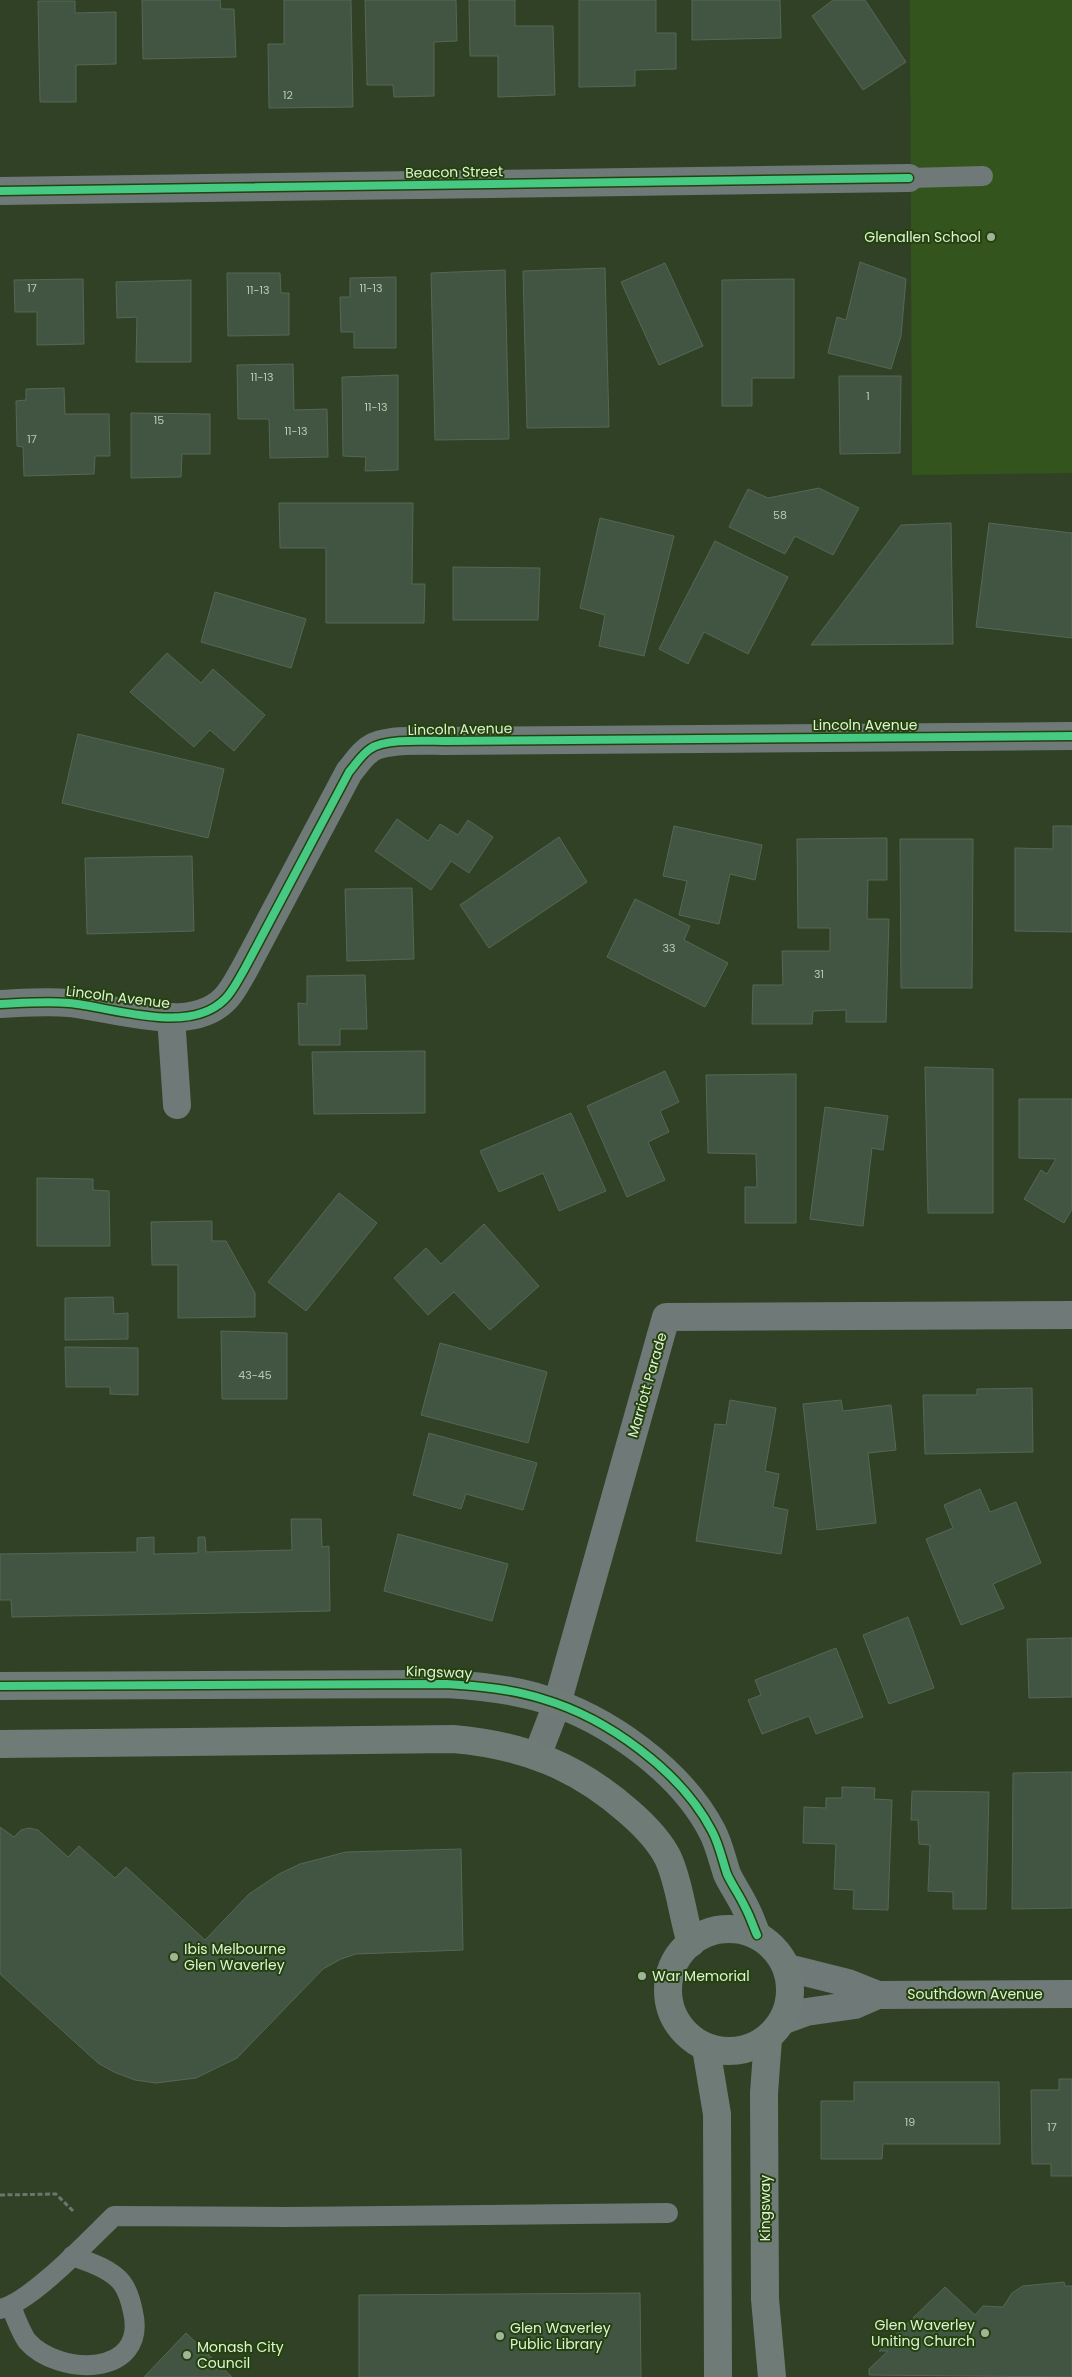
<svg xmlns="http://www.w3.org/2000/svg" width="1072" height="2377" font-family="Poppins,sans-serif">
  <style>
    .built { fill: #33551d }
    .building { fill: #425542; stroke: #556855 }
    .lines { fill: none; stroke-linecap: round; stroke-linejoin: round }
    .path { stroke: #6b766d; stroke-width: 3; stroke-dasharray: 5 2.5; stroke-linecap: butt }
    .lane { stroke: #6f7978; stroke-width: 20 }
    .street { stroke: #6f7978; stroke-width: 28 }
    .secondary { stroke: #6f7b77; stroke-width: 28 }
    .cycleway-casing { stroke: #24420d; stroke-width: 11 }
    .cycleway { stroke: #46c982; stroke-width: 8 }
    .poi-dot { fill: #a2b497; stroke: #24420d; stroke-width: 2 }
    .labels { text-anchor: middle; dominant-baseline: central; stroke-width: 4; stroke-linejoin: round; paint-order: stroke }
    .number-label { font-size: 11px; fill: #b8cbb0 }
    .street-label { font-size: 14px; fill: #dff2d5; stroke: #24420d }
    .poi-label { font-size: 14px; fill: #dff2d5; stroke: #24420d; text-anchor: start }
  </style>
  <rect width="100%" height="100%" fill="#304125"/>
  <!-- built -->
  <path class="built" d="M910 0H1072V473L912 475Z"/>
  <!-- building -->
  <g class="building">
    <path d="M142 0H220L221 9H234L236 57 143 59Z"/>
    <path d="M284 0H351L353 107 269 108 268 44H284Z"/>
    <path d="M365 0H456L457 41 434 42V96L394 97 393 85H367Z"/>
    <path d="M469 0H515V26H553L555 95 498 97V56H470Z"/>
    <path d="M579 0H656V33H676V69L635 70V86L579 87Z"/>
    <path d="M692 0H780L781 38 692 40Z"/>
    <path d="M833 0H865L906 62 863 90 812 16Z"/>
    <path d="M38 1H75V13L116 12V64L76 65V102H40Z"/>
    <path d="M860 262 906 279 901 336 891 369 828 353 837 317 846 320Z"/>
    <path d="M665 263 703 346 659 365 621 282Z"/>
    <path d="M605 268 609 427 527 428 523 271Z"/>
    <path d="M505 270 509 439 435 440 431 273Z"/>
    <path d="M227 273H280L281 293H289V335L228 336Z"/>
    <path d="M396 277V348H354V332H341L340 297H350V278Z"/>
    <path d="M83 279 84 344 37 345V312H15L14 280Z"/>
    <path d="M794 279V378H752V406H722V280Z"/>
    <path d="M191 280V362H136L137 317 117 318 116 282Z"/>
    <path d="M293 364 294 410 327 409 328 457 270 458 269 419H238L237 365Z"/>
    <path d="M398 375V470L365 471 366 457 343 456 342 377Z"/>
    <path d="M839 376H901L900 453 840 454Z"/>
    <path d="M64 388 65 414H109L110 456H95L94 474 24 476 23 447 17 446 16 401 26 400V389Z"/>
    <path d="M131 413 210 414V454H182L181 477 131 478Z"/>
    <path d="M819 488 859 508 833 555 795 536 785 554 729 527 748 489 768 498Z"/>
    <path d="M279 503H413L412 584H425L424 623H326V548H280Z"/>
    <path d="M600 518 674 536 644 656 599 646 605 615 580 608Z"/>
    <path d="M951 523 953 644 811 645 901 525Z"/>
    <path d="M989 523 1072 533V638L976 627Z"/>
    <path d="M715 541 788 577 748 654 704 632 688 664 659 649Z"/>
    <path d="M453 567 540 568 538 620H453Z"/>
    <path d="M215 592 306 619 291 668 201 642Z"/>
    <path d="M167 653 201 683 213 669 265 715 234 751 210 730 194 747 130 692Z"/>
    <path d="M78 734 224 769 208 838 62 803Z"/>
    <path d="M397 819 428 841 440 824 458 835 468 820 493 837 469 873 451 861 431 890 375 851Z"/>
    <path d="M674 826 762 845 755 880 730 874 719 924 679 915 687 881 663 876Z"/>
    <path d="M1053 826H1072V932L1015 931V848L1053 849Z"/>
    <path d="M559 837 587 882 489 948 460 905Z"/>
    <path d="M887 838V880H868L867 919H889L886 1022H846V1010L813 1011 812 1024H752L753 985H783L782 951H830V928H798L797 839Z"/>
    <path d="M900 839H973L972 988H901Z"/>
    <path d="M192 856 194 931 87 934 85 858Z"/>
    <path d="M412 888 414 959 347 961 345 889Z"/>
    <path d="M635 899 690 926 684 940 728 963 705 1007 607 957Z"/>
    <path d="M365 975 367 1029H340V1045H299L298 1003 307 1004V976Z"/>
    <path d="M425 1051V1113L314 1114 312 1052Z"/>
    <path d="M925 1067 993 1069V1213H928Z"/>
    <path d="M665 1071 679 1102 660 1111 669 1132 648 1142 665 1180 627 1197 587 1106Z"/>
    <path d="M796 1074V1223H745V1187H757L756 1154 708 1153 706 1075Z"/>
    <path d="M1019 1099H1072V1209L1064 1223 1024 1199 1041 1170 1047 1174 1056 1159 1019 1158Z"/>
    <path d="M825 1107 888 1116 883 1150 872 1148 863 1226 810 1219Z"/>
    <path d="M571 1113 606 1191 559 1211 543 1173 499 1192 480 1151Z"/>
    <path d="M37 1178 93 1179V1190L109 1191 110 1246H37Z"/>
    <path d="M339 1193 377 1223 306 1311 268 1282Z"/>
    <path d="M212 1221V1241H226L255 1293V1317L178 1318V1265H152L151 1222Z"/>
    <path d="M484 1224 539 1286 490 1330 454 1292 428 1315 394 1278 426 1248 441 1264Z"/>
    <path d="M113 1297 114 1314 128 1313V1339L65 1340V1298Z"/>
    <path d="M221 1331 287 1333V1399H222Z"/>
    <path d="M440 1343 547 1372 528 1443 421 1415Z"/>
    <path d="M65 1347 138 1348V1395L110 1394V1387H66Z"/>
    <path d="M1032 1388 1033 1452 925 1454 923 1395H977V1389Z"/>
    <path d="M730 1400 776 1408 765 1471 779 1474 773 1507 788 1510 781 1554 696 1541 715 1424 726 1425Z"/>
    <path d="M841 1400 843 1411 891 1405 896 1450 868 1453 876 1523 817 1530 803 1404Z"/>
    <path d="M429 1433 537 1463 523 1510 466 1494 461 1509 413 1495Z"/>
    <path d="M980 1489 990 1512 1016 1502 1041 1563 993 1584 1004 1608 961 1625 926 1539 953 1528 944 1505Z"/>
    <path d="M291 1519H321L322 1547 329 1546 330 1611 12 1617 11 1600H0V1554L137 1552V1538L154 1537V1554L198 1553V1537H205L206 1552 292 1550Z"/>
    <path d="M398 1534 508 1564 492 1621 384 1591Z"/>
    <path d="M908 1617 934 1688 889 1704 863 1635Z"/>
    <path d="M1072 1638V1697L1029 1698 1027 1639Z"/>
    <path d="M836 1648 863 1717 816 1734 809 1716 762 1734 748 1700 761 1695 755 1680Z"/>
    <path d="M1072 1772V1908L1012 1909 1013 1773Z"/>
    <path d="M842 1787 875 1788 874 1799 892 1800 888 1910 853 1909 854 1890 834 1889 836 1844 803 1843 804 1807 826 1808V1798H842Z"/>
    <path d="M912 1791 989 1792 986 1909H953V1892L928 1891 930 1845 919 1844 918 1820H911Z"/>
    <path d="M0 1827 14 1837 21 1830 29 1828 38 1830 68 1857 79 1846 115 1878 126 1867 205 1940 249 1894 279 1874 300 1864 346 1852 461 1849 463 1950 356 1954 341 1959 323 1969 237 2058 196 2078 156 2083 135 2080 114 2072 98 2063 0 1974Z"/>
    <path d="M1059 2079H1072V2176H1051V2164H1032L1031 2090H1059Z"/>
    <path d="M854 2082H999L1000 2144H883L882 2159H821V2101H854Z"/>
    <path d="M1064 2282 1065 2286H1072V2377L869 2375V2369L888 2351H879L945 2287 975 2315 983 2306 1003 2307 1012 2293 1023 2286Z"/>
    <path d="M640 2293 641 2377H359V2295Z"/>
    <path d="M186 2333 232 2377H144Z"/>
  </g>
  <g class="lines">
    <!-- path -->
    <path class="path" d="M0 2195 56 2194 74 2212"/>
    <!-- lane -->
    <g class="lane">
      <path d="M909 178 983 176"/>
      <path d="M11 2307C16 2318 20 2331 27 2341 59 2377 148 2377 133 2312 131 2302 128 2291 122 2283 111 2269 89 2262 72 2256"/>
      <path d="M0 2309C30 2303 90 2239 114 2216L286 2217 668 2213"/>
    </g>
    <!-- street -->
    <g class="street">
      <path d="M0 191 909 178"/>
      <path d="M0 1004C23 1003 46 1001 69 1003 113 1007 189 1036 225 999 233 991 238 980 244 970L349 772C356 764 361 755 370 749 385 738 426 741 445 741L1072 736"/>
      <path d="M171 1017 177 1105"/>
      <path d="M537 1756 557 1704 666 1317 1072 1315"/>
      <path d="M788 1968 848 1983 878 1995 1072 1994"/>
      <path d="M784 2020 806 2012 855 2005 878 1995"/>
    </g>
    <!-- secondary -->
    <g class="secondary">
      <path d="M0 1686 446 1684C478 1686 512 1689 543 1699 607 1718 681 1771 712 1831 719 1844 722 1859 727 1874 732 1885 740 1896 745 1907 750 1916 753 1926 757 1935"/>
      <path d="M0 1744 453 1739C523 1745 577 1766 629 1812 644 1825 659 1840 668 1858 680 1884 682 1915 691 1943"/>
      <circle cx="729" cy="1990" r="61"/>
      <path d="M768 2039 764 2093 765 2299 772 2377"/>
      <path d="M706 2048 717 2114 718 2377"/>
    </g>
    <defs>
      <g id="cycleway">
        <path d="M0 191 909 178"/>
        <path d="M0 1004C23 1003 46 1001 69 1003 113 1007 189 1036 225 999 233 991 238 980 244 970L349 772C356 764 361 755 370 749 385 738 426 741 445 741L1072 736"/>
        <path d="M0 1686 446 1684C478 1686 512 1689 543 1699 607 1718 681 1771 712 1831 719 1844 722 1859 727 1874 732 1885 740 1896 745 1907 750 1916 753 1926 757 1935"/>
      </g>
    </defs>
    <!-- cycleway casing -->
    <use href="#cycleway" class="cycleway-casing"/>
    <!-- cycleway -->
    <use href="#cycleway" class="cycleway"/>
  </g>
  <!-- markers -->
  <g class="poi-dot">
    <circle cx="991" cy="237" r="5"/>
    <circle cx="174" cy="1957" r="5"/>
    <circle cx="642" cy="1976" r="5"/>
    <circle cx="985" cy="2333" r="5"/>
    <circle cx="500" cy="2336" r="5"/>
    <circle cx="187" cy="2355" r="5"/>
  </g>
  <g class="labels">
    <!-- number labels -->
    <g class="number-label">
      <text x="288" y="95">12</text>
      <text x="32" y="288">17</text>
      <text x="371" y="288">11-13</text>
      <text x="258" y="290">11-13</text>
      <text x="262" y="377">11-13</text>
      <text x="868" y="396">1</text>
      <text x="376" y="407">11-13</text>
      <text x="159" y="420">15</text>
      <text x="296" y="431">11-13</text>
      <text x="32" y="439">17</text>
      <text x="780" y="515">58</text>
      <text x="669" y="948">33</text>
      <text x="819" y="974">31</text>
      <text x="255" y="1375">43-45</text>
      <text x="910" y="2122">19</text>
      <text x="1052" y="2127">17</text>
    </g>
    <!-- street labels -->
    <g class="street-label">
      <text transform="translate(454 172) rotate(-1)">Beacon Street</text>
      <text x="865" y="725">Lincoln Avenue</text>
      <text transform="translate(460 729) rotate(-1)">Lincoln Avenue</text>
      <text transform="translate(118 997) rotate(7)">Lincoln Avenue</text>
      <text transform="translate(647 1385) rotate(-74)">Marriott Parade</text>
      <text transform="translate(439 1672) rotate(2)">Kingsway</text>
      <text x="975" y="1994">Southdown Avenue</text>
      <text transform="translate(765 2208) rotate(-90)">Kingsway</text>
    </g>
    <!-- poi labels -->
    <g class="poi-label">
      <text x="981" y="237" text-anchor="end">Glenallen School</text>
      <text x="184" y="1949">Ibis Melbourne<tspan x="184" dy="16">Glen Waverley</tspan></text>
      <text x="652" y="1976">War Memorial</text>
      <text x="975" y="2325" text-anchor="end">Glen Waverley<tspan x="975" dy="16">Uniting Church</tspan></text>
      <text x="510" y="2328">Glen Waverley<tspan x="510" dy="16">Public Library</tspan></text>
      <text x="197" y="2347">Monash City<tspan x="197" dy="16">Council</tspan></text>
    </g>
  </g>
</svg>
